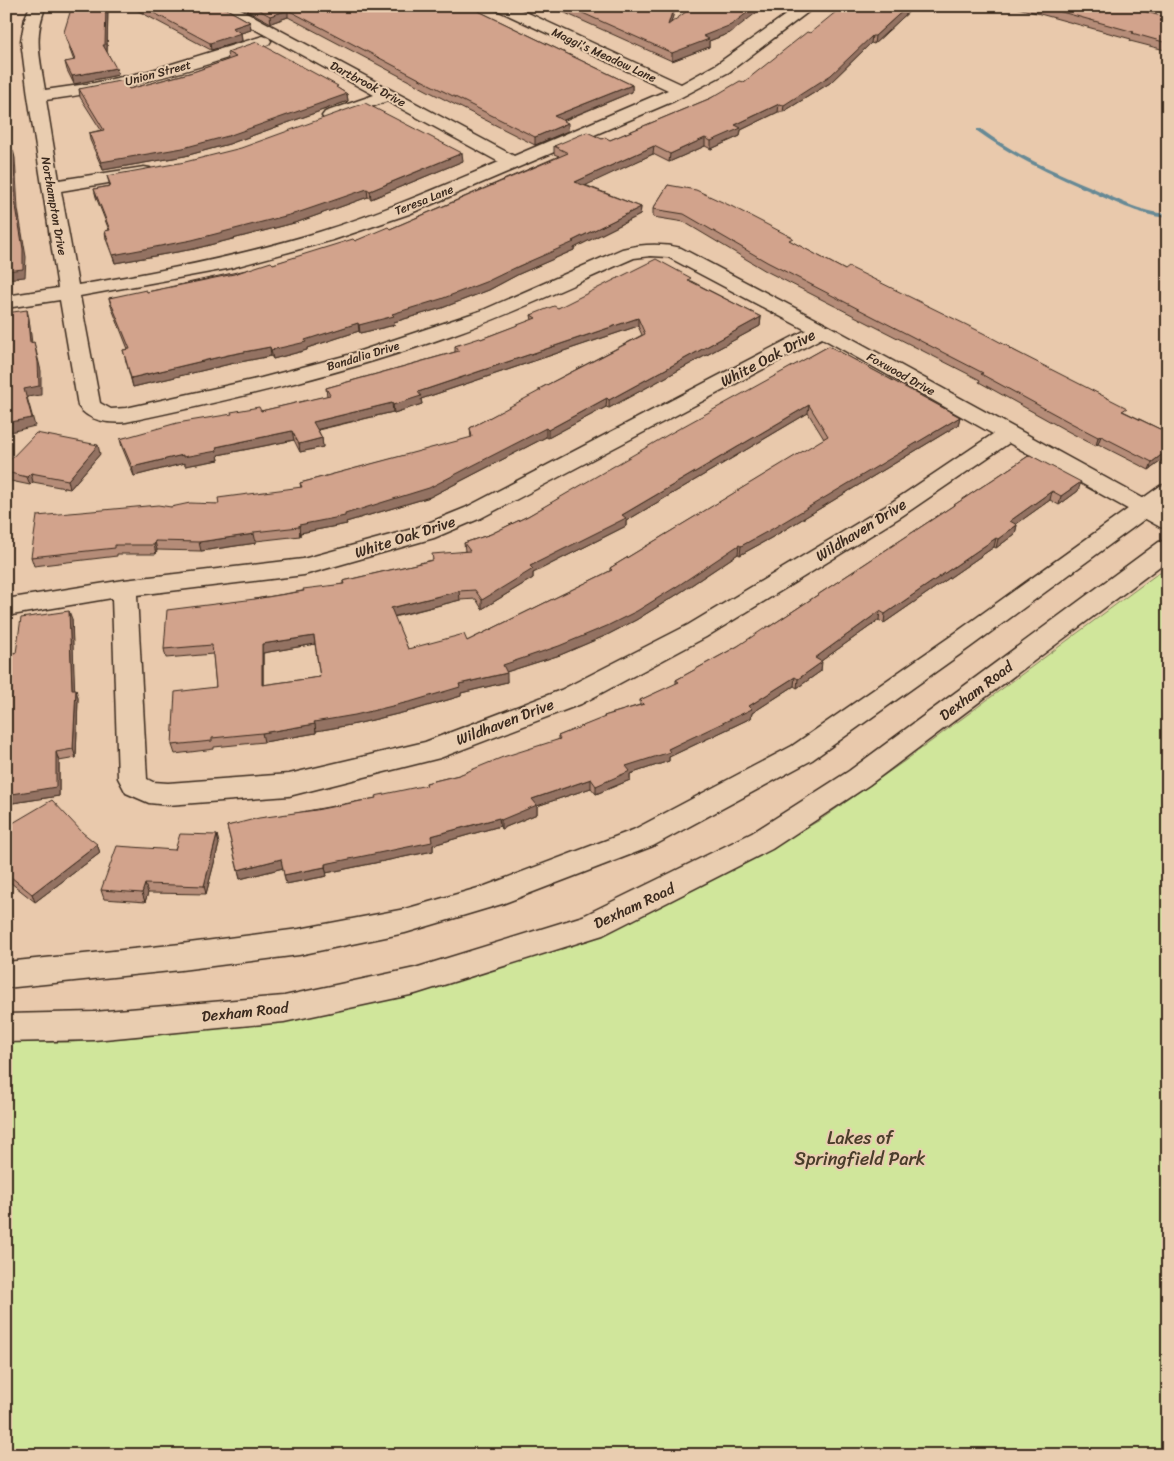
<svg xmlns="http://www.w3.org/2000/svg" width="1174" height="1461" font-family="Sriracha,sans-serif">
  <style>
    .green { fill: #d0e69b; stroke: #86885c }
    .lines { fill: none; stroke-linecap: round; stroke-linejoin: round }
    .stream { fill: #668995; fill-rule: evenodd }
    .street-casing { stroke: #3b2a1e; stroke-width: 3 }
    .secondary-casing { stroke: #3b2a1e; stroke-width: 3 }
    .street { fill: #e9cdb0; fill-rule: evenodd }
    .secondary { fill: #e9cdb0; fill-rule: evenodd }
    .wall { fill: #b58c78; stroke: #3b2a1e; fill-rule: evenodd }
    .shaded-wall { fill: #937262; stroke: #3b2a1e }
    .building { fill: #d2a38c; stroke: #3b2a1e; fill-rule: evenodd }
    .labels { text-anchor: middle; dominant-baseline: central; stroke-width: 4; stroke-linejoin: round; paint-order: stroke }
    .far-street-label { font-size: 12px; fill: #3b2a1e; stroke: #e9cdb0 }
    .street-label { font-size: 15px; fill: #3b2a1e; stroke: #e9cdb0 }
    .near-park-label { font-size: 18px; fill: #4a3d2a; stroke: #e9cdb0 }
  </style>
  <rect width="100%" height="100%" fill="#e9c9ac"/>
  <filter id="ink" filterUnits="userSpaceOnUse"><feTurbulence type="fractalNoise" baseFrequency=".02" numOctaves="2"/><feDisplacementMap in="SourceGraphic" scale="10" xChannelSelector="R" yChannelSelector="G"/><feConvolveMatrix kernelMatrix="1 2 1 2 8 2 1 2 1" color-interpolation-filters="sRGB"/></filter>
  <g filter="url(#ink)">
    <!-- green -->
    <path class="green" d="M1168 566V1455H6V1042H72L159 1035 221 1027 560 945 684 894 755 857 820 820 906 760Z"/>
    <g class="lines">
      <!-- stream -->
      <path class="stream" d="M977 129H981C1014 154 1051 170 1089 186 1115 198 1139 212 1168 214V218C1137 215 1113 201 1085 189 1047 172 1011 156 977 131Z"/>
      <defs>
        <g id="street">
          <path d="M30 6H46C33 37 40 58 45 90L94 83 149 71 263 36 269 38 271 41 269 44C196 70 123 90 46 100L59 180 144 167 150 168 153 172 150 176 144 177 61 191 78 285C159 272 240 256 319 232 381 213 440 187 499 162L387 101 337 120 331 121 325 120 322 116 325 112 374 95 218 9 215 6H235L514 156 668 90 495 9 492 6H513L681 84 717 64 798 6H816L729 72 674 101 409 214 333 240 227 269 80 296 100 403 111 409 126 408 261 378 348 355 483 310 622 249C642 244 661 243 681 248L829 326 1168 512V529L1160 527 1009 443 902 516 706 637 581 704 440 758 289 796 168 805 149 803 126 793 118 778 112 598 6 616V599L124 580 303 559 416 528 465 508 806 330 668 257 651 256 634 258C574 284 515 313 452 335 346 373 236 399 126 422 109 424 88 421 78 406L60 300 6 308V296L58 288 28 96 21 41 25 18ZM822 338 993 434 886 506 688 625 561 690 425 742 289 774 168 783 153 782 147 779 137 595 304 575 434 538 481 518Z"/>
          <path d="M1154 6H1168V13L1157 9Z"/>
        </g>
        <g id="secondary">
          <path d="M1168 484V502L969 648 812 760 653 846 502 904 405 933 299 955 181 970 6 988V962L181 944 299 929 405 909 485 886 633 830 792 746 951 636 1160 486Z"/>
          <path d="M1168 540V560L869 785 772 849 603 935 415 994 284 1022 94 1040 6 1042V1014L94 1012 284 996 415 968 583 916 752 833 849 771 1159 542Z"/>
        </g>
      </defs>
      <!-- street casing -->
      <use href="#street" class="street-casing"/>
      <!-- secondary casing -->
      <use href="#secondary" class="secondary-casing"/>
      <!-- street -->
      <use href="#street" class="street"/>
      <!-- secondary -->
      <use href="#secondary" class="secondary"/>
    </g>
    <!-- wall -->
    <g class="wall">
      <path d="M108 6 107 52 118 75 74 84 67 70 65 62 74 61 66 39 64 32Z"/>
      <path d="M129 6H221L250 22 251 30 241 33 242 41 211 50Z"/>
      <path d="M239 6H468L632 85V92L563 121 568 131 535 145 430 92 288 17 271 23Z"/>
      <path d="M563 6H676L670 24 730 33 709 41V47L672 61 563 12Z"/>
      <path d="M915 6 874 44 871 43 830 83 783 112H778L741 130 740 136 711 149 705 146 669 162 653 154 585 185 641 207 640 215 574 248V250L519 274 489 290 442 308 394 322 395 325 360 333 359 331 307 348V350L273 359 271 356 230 364 133 387 123 350 128 349 111 306 109 298 147 292 273 264 355 241 390 229 559 156 554 154V146L602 139 610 140 711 98 744 82 810 33Z"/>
      <path d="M1011 6H1126L1168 18V47L1165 50 1130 41 1131 39Z"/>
      <path d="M227 52 339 89 347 94 348 101 229 144 185 156 103 170 90 140 89 133 101 130 80 97 79 89H129L193 72 228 60Z"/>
      <path d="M463 161 371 199 368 197 298 222 194 249 115 263 106 239 105 231 109 230 96 197 94 189 110 186 107 176Z"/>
      <path d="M668 185 792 242 845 270 1011 348V349L1125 412 1168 433V456L1149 470 1098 444 1096 446 1071 433 979 382 980 380 766 271 684 222 653 217V209Z"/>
      <path d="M691 281 761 317 760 326 609 408 606 407 548 438 546 437 430 497 346 522 347 524 300 533V536L256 541V543L201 551 157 550 156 554H117V556L34 566 31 557 171 507 219 504 301 488 300 483 471 438 470 428 539 392V389L642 335 638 326 421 399 422 404 394 413 393 412 318 430 322 438 323 447 300 452 294 440 218 455 219 460 185 466V463L134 476 122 447 120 439 261 411 327 396 326 388 455 352V346L481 339 532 320 531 315 558 308Z"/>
      <path d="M829 346 960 417 958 425 771 538 740 555 738 554 678 594 636 620 607 635 560 655 506 672 507 682 461 693V696L414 710 356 724 316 731V733L264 742 214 747V749L175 754 172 745 216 687 213 654 166 658 164 649 255 599 343 584V581L433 560 465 551 464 543 491 534 528 516ZM808 413 824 439 610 568V571L467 641 408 649 394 617 460 600 476 599 482 609 533 578V573L626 526V521ZM315 644 320 677 263 685V653Z"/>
      <path d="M100 454 70 489 33 482 30 485 6 480V464Z"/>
      <path d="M1030 455 1078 491 1059 505 1050 500 1016 524 1017 525 1015 534 996 548 994 547 884 623 879 620 821 661V671L797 688 794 686 752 713 751 718 669 757V761L630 774V780L596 794 591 788 537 806V814L501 829 500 826 433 845V851L326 873 327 876 286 884 283 868 240 879 227 826 376 798 427 786 426 783 459 775 558 740V736L604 718V716L640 705V700L676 684V680L738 646 769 627Z"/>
      <path d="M72 619 74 689 78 698 76 758 59 761V796L6 804V652L16 653Z"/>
      <path d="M6 827 97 844 100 853 35 902 6 879Z"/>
      <path d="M217 835 219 844 206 894 148 893 145 902 104 899 101 890 175 850Z"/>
    </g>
    <!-- shaded-wall -->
    <g class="shaded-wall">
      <path d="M106 6H108L107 53 103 45Z"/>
      <path d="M674 6H676L668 33V25Z"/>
      <path d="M756 6H765L730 33 709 41V47L672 61V53Z"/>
      <path d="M908 6H915L874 44 875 36Z"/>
      <path d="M288 10V17L271 23 270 16Z"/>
      <path d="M250 22 251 30 241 33 242 41 211 50 210 43 232 28Z"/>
      <path d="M872 36 871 43 830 83 783 112 784 105Z"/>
      <path d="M1168 42V47L1165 50 1167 43Z"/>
      <path d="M116 68 118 75 74 84 72 76Z"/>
      <path d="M632 85V92L554 124V116Z"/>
      <path d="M347 94 348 101 229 144 185 156 103 170 101 162Z"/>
      <path d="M6 104 12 158 10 150 6 115Z"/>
      <path d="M779 104 778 112 741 130 740 136 711 149V141L735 125Z"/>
      <path d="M568 123V131L535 145V137Z"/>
      <path d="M705 138V146L669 162 670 154Z"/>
      <path d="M654 146 653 154 576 190 575 182Z"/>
      <path d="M13 150 15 158 18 209 26 257 25 277 6 279V271L15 200Z"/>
      <path d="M462 153 463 161 371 199 370 191Z"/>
      <path d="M367 189 368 197 298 222 194 249 115 263 113 255Z"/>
      <path d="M641 207 640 215 574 248V250L519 274 489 290 442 308 394 322 395 325 360 333 359 325 392 314 519 266 572 241Z"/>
      <path d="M27 310 29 318 33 352 30 343Z"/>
      <path d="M761 317 760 326 609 408V400Z"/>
      <path d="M638 318V326L421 399 422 404 394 413 393 405 418 392Z"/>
      <path d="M358 323 359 331 307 348V350L273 359 271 350Z"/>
      <path d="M34 342 41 371V395L27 397 35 426 6 433V423L24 389Z"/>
      <path d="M270 347 271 356 230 364 133 387 131 378 228 355Z"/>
      <path d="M607 398 606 407 548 438V430Z"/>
      <path d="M392 403 393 412 315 430 313 422Z"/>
      <path d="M809 405 808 413 626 521V526L533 573V578L482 609V600L530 566 622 515Z"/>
      <path d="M960 417 958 425 771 538 740 555 741 546Z"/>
      <path d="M546 428V437L430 497 346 522 347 524 300 533V536L299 525 345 514Z"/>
      <path d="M292 431 294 440 218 455 219 460 185 466V463L134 476 132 467 216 447Z"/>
      <path d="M1101 436 1098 444 1096 446 1098 437Z"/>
      <path d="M322 438 323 447 300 452 299 444Z"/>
      <path d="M98 445 100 454 70 489 68 480Z"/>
      <path d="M1168 450V456L1149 470 1152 462Z"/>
      <path d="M31 473 33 482 30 485 27 477Z"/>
      <path d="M1081 482 1078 491 1059 505 1061 496Z"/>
      <path d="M1052 491 1050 500 1008 530 1010 521Z"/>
      <path d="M1017 525 1015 534 996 548 998 539Z"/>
      <path d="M254 534 256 543 201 551 199 542Z"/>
      <path d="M996 538 994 547 884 623 885 614Z"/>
      <path d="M155 541 157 550 156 554 154 545Z"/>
      <path d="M739 545 738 554 678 594 636 620 607 635 560 655 503 673V665Z"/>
      <path d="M459 591 460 600 392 617 391 608Z"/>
      <path d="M69 611 72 619 75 698 72 689Z"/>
      <path d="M880 611 879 620 814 666 815 658Z"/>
      <path d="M314 636 315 644 263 653V694L262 685V644Z"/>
      <path d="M822 662 821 671 797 688 798 679Z"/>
      <path d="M507 673V682L461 693V696L414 710 356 724 316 731 314 722 459 684Z"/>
      <path d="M795 677 794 686 752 713 751 718 669 757V761L630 774V780L596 794V786L626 766 668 749 749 706Z"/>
      <path d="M76 689 78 698 76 758 73 749Z"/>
      <path d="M315 724 316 733 264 742 262 733Z"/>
      <path d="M56 752 59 761V796L6 804V795Z"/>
      <path d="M591 779V788L537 806V814L501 829V820L532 799Z"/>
      <path d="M499 818 500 826 433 845V851L326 873 325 864Z"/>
      <path d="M217 835 219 844 206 894 204 886Z"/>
      <path d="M97 844 100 853 35 902 32 894Z"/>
      <path d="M281 859 283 868 240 879 238 870Z"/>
      <path d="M325 867 327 876 286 884 284 875Z"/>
      <path d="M145 884 148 893 145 902 142 893Z"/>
    </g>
    <!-- building -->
    <g class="building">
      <path d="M72 6H106L105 45H103L116 68 72 76 65 62 75 60 64 32Z"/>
      <path d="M141 6H221L250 22 232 28 241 33 210 43Z"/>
      <path d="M252 6H468L632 85 554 116 568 123 535 137 429 84 288 10 270 16Z"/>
      <path d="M567 6H674L668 25 694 6H756L731 25 703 36 709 39 672 53Z"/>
      <path d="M843 6H908L875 36H872L831 75 784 105 779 104 735 125 741 128 711 141 705 138 670 154 654 146 575 182 641 207 572 241 574 242 519 266 488 281 441 299 392 314 394 316 359 325 358 323 305 340 306 342 271 350 270 347 228 355 131 378 123 350 130 349 109 298 146 290 147 292 234 274 271 262 273 264 353 239 355 241 388 227 390 229 568 153 554 146 587 132 602 139 605 137 610 140 711 98 740 81 744 82 807 32 810 33Z"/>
      <path d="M1040 6H1126L1168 18V42L1167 43 1132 33 1134 32Z"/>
      <path d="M257 42 338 86 336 87 347 94 228 136 183 148 101 162 89 133 104 130 79 89 124 80 129 89 193 72 236 57 227 52Z"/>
      <path d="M365 103 462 153 370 191 367 189 297 213 192 240 113 255 105 231 110 230 94 189 111 186 107 176 185 162 241 148Z"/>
      <path d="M6 115 10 150H13L15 200 23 249V269L6 271Z"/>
      <path d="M668 185 696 190 731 206 793 238 789 240 845 270 849 267 983 333 1011 348H1009L1127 408 1122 411 1168 433V450L1152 462 1101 436 1098 437 1073 424 981 374 983 373 767 262 684 214 653 209Z"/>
      <path d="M656 259 691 278 688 280 761 317 609 400 607 398 548 430 546 428 429 488 345 514V516L299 525V527L254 532V534L199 542 155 541 154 545H115V548L31 557 37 516 158 505 171 507 190 503 219 504 218 498 302 487 300 483 472 437 470 428 541 390 539 389 645 334 638 318 418 392 421 396 393 405 392 403 313 422 322 438 299 444 292 431 216 447 217 451 183 457V455L132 467 120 439 177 423 232 414 231 412 259 407 261 411 330 395 326 388 459 351 455 346 480 338 481 339 536 318 531 315 554 306 558 308Z"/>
      <path d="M27 310 30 343 34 342 38 362 39 386 24 389 32 418 6 423V313Z"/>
      <path d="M829 346 960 417 772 529 741 546 739 545 679 585 637 611 607 626 559 646 503 665 507 673 459 684 460 687 413 701 355 715 314 722 315 724 262 733 212 738V741L172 745 175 692 216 687 212 645 164 649 167 610 255 599 304 591 303 589 344 584 343 581 433 560 432 554 470 551 464 543 491 534 528 516 671 433ZM809 405 828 436 610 568 612 570 467 641 464 634 408 649 391 608 459 591 475 590 482 600 533 569 530 566 626 518 622 515ZM314 636 320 677 262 685V644Z"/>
      <path d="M36 433 98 445 68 480 31 473 27 477 6 472V464Z"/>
      <path d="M1030 455 1081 482 1061 496 1052 491 1010 521 1017 525 998 539 996 538 885 614 880 611 815 658 822 662 798 679 795 677 749 706 752 709 668 749 670 752 626 766 630 771 596 786 591 779 532 799 537 805 501 820 499 818 431 836 432 842 325 864V867L284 875 281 859 238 870 227 826 259 818 316 810 376 798 375 796 427 785 426 783 459 775 503 757 560 739 558 736 605 717 604 716 644 704 640 700 679 682 676 680 738 646 768 626 769 627Z"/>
      <path d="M69 611 72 689H76L73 749 56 752V787L6 795V652L16 653 21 618Z"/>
      <path d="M52 800 83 833 97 844 32 894 6 873V827Z"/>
      <path d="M180 834 217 835 204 886 145 884 142 893 101 890 117 846 175 850Z"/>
    </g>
  </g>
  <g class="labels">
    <!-- far-street labels -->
    <g class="far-street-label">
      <text transform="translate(604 55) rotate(25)">Maggi's Meadow Lane</text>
      <text transform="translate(158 73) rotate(-15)">Union Street</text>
      <text transform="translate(368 84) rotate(28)">Dartbrook Drive</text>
      <text transform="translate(424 200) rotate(-22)">Teresa Lane</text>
      <text transform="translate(54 206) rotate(80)">Northampton Drive</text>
      <text transform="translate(363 356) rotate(-17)">Bandalia Drive</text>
      <text transform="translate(901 374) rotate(29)">Foxwood Drive</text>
    </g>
    <!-- street labels -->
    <g class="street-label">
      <text transform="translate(768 358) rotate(-28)">White Oak Drive</text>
      <text transform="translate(861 530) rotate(-32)">Wildhaven Drive</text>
      <text transform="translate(405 537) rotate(-18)">White Oak Drive</text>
      <text transform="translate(976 691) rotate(-37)">Dexham Road</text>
      <text transform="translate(505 722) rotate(-21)">Wildhaven Drive</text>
      <text transform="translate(634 906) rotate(-25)">Dexham Road</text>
      <text transform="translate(245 1012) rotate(-6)">Dexham Road</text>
    </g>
    <!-- near-park labels -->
    <g class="near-park-label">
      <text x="860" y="1138">Lakes of<tspan x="860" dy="21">Springfield Park</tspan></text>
    </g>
  </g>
  <!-- margin -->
  <rect width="1174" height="1461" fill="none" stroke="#e9cdb0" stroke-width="25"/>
  <rect x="12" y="12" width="1149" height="1436" fill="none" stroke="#3b2a1e" stroke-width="2" filter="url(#ink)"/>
</svg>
